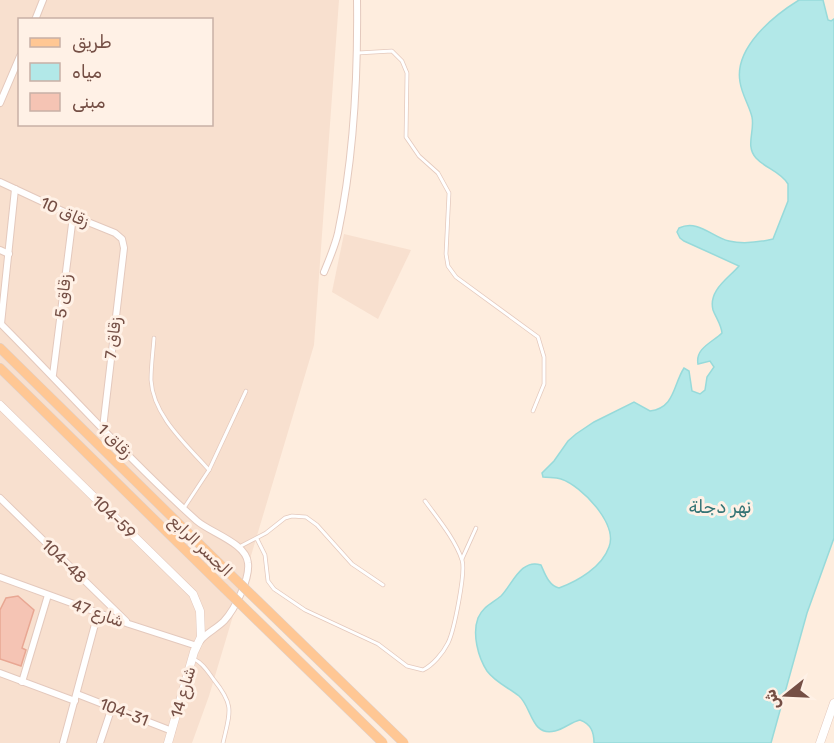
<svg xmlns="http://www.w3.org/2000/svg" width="834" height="743" font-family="Rubik,'Noto Naskh Arabic',sans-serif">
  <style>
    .residential { fill: #f8e0cf; fill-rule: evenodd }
    .water { fill: #b2e8e8; stroke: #97dada; stroke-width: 1.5 }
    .building { fill: #f5c4b4; stroke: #e8a793; stroke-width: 1.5 }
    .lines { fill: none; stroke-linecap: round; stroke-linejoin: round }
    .service-casing { stroke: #e4c9bd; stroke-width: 4.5 }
    .minor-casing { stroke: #e4c9bd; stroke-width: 8 }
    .tertiary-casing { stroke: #e4c9bd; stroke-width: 9 }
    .primary-casing { stroke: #dbd1cf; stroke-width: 10 }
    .service { stroke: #fff; stroke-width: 3 }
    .minor { stroke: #fff; stroke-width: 6 }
    .tertiary { stroke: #fff; stroke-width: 8 }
    .primary { stroke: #ffc794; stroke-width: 9 }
    .primary-bridge-casing { stroke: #dbd1cf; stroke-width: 10; stroke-linecap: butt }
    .primary-bridge { stroke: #ffc794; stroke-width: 9 }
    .labels { text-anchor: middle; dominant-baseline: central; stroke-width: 6; stroke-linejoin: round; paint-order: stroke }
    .street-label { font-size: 16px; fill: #754f45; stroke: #fff1e6 }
    .water-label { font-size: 18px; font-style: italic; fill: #357475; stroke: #fff1e6 }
  </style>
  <rect width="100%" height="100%" fill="#feedde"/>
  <!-- residential -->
  <g class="residential">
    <path d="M0 0H339L314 345 209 696 192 743H0ZM20 20H212V124H20Z"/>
    <path d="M344 234 411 250 378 319 332 292Z"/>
  </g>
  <!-- water -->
  <path class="water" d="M799 0H823L828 20 831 21 834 19V538L807 613 771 743H594C594 732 591 724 580 720 571 722 564 729 555 731 531 737 532 707 519 696 509 688 495 682 487 671 478 657 472 634 478 618 483 606 493 603 501 596 512 585 521 558 541 565 545 574 549 586 559 588 578 581 602 567 609 547 618 524 582 486 561 479 555 477 549 478 543 477L542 473 554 461 568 441 576 434 594 422 634 402 650 411C675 408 673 385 684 368L689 371 692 391 700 394 705 390 707 377 714 367 710 361 698 364C695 348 713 342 722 333 721 324 716 318 713 310 708 290 729 278 739 266L684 241 680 238 677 232 679 228C698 219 712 237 729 241 742 244 760 242 773 239L788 201V184C780 171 766 169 756 158 745 146 755 131 752 117 749 105 742 95 740 82 734 48 773 16 799 0Z"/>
  <!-- building -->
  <path class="building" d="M18 596 34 610 22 648 26 650 21 666 0 659V610L6 598Z"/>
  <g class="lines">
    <defs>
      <g id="service">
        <path d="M358 53 392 51 402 61 407 73 406 137 419 156 438 173 449 193 446 254 448 266 456 277 538 337 544 357V384L533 411"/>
        <path d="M154 338C153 352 151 366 151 380 153 416 187 445 209 470L184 508"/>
        <path d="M209 470 246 391"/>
        <path d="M257 539 265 555 268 581 274 589 305 610 378 644 407 666 423 670C433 665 443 653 448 643 454 631 466 572 462 560 455 539 438 519 425 501"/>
        <path d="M239 547 266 533 285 518 292 516 306 517 317 525 352 564 383 585"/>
        <path d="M462 559 476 528"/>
        <path d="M194 659C203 663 208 672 214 680 235 706 230 712 223 743"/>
      </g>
      <g id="minor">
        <path d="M35 20 43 0"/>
        <path d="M0 103 20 56"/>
        <path d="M0 182 73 216 115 233 122 239 124 248 103 428"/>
        <path d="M0 250 9 254"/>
        <path d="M324 272C329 260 335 246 338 233 354 157 358 78 357 0"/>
        <path d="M0 323C66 389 128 459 197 521 211 533 246 543 248 563 250 579 235 609 224 621 216 629 206 633 200 641"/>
        <path d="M1 324 15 189"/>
        <path d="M53 375 73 216"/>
        <path d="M0 498 126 621"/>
        <path d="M0 577 129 624 197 646"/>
        <path d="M0 673 75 701"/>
        <path d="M22 682 48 595"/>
        <path d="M77 694 172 731"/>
        <path d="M63 743 98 613"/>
        <path d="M100 743 112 707"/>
      </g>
      <g id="tertiary">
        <path d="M0 405 193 594 200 611 201 637 194 652 168 743"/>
        <path d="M820 743 834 703"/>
      </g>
      <g id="primary">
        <path d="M0 348 229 573"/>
        <path d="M0 368 224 588"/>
      </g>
    </defs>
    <!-- service casing -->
    <use href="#service" class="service-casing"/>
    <!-- minor casing -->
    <use href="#minor" class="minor-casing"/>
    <!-- tertiary casing -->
    <use href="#tertiary" class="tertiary-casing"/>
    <!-- primary casing -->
    <use href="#primary" class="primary-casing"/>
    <!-- service -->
    <use href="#service" class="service"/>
    <!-- minor -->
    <use href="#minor" class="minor"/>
    <!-- tertiary -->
    <use href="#tertiary" class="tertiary"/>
    <!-- primary -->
    <use href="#primary" class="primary"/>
    <defs>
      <g id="primary-bridge">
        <path d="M229 573 404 743"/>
        <path d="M224 588 383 743"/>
      </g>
    </defs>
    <!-- primary-bridge casing -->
    <use href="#primary-bridge" class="primary-bridge-casing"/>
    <!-- primary-bridge -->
    <use href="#primary-bridge" class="primary-bridge"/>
  </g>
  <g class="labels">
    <!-- street labels -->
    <g class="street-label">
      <text transform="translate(65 212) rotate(24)">زقاق 10</text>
      <text transform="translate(63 296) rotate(-83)">زقاق 5</text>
      <text transform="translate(113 338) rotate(-83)">زقاق 7</text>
      <text transform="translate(115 441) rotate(45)">زقاق 1</text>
      <text transform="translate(114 517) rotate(44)">104-59</text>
      <text transform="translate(201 546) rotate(44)">الجسر الرابع</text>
      <text transform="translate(64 561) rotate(44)">104-48</text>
      <text transform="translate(98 613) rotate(20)">شارع 47</text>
      <text transform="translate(183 692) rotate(-74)">شارع 14</text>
      <text transform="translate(124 712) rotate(21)">104-31</text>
    </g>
    <!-- water labels -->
    <g class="water-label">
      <text x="720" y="507">نهر دجلة</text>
    </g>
  </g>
  <!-- legend -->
  <rect x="18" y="18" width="195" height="108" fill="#fff1e6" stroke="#c8b0a6" stroke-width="1.5"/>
  <rect x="30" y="38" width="30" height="9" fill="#ffc794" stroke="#c8b0a6" stroke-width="1.5"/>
  <text x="72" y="48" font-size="18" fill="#754f45">طريق</text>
  <rect x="30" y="63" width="30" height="18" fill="#b2e8e8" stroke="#c8b0a6" stroke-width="1.5"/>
  <text x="72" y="78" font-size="18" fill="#754f45">مياه</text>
  <rect x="30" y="93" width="30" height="18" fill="#f5c4b4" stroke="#c8b0a6" stroke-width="1.5"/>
  <text x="72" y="108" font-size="18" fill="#754f45">مبنى</text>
  <!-- north arrow -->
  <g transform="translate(786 695) rotate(252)" stroke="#fff1e6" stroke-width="4.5" paint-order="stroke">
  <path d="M0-4.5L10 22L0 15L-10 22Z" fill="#754f45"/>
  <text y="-9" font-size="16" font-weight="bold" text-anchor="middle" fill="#754f45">ش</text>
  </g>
</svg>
